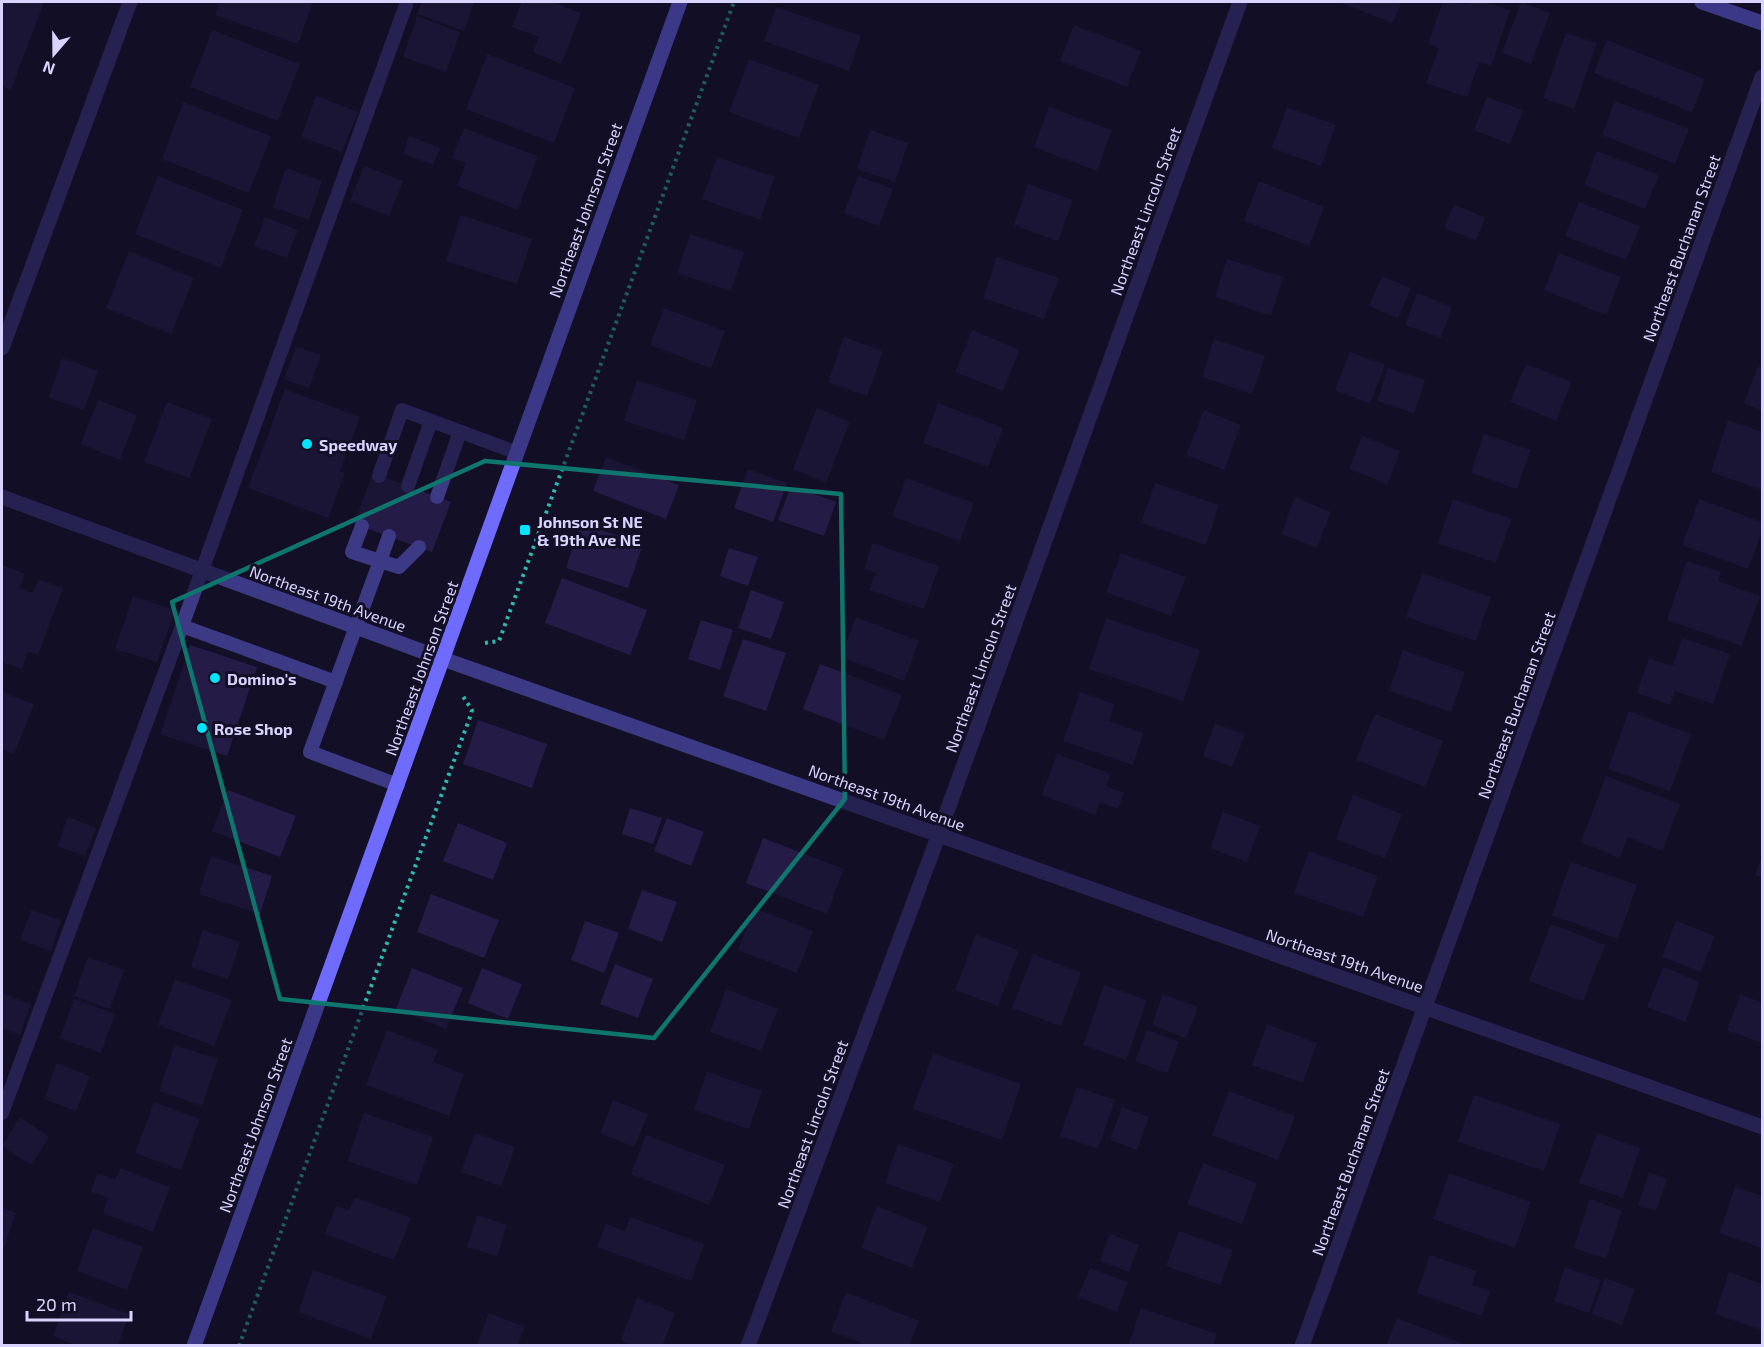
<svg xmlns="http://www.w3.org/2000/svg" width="1764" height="1347" font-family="'Exo 2',sans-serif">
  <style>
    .building { fill: #241b47 }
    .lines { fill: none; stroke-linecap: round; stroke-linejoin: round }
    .path { stroke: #2fb8b0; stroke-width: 4; stroke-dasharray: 3 4.5; stroke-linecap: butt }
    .lane { stroke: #3d3a85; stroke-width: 14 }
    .street { stroke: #3d3a85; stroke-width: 15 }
    .secondary { stroke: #6f6bff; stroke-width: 15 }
    .marked { fill: none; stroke: #0f766e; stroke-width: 4.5; stroke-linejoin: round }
    .poi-dot { fill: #00e5ff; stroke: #130f26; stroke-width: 2 }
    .labels { text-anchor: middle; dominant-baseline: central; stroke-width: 6; stroke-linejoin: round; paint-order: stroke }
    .street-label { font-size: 16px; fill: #d9d4ff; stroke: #130f26 }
    .poi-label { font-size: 16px; font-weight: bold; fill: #d9d4ff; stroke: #130f26; text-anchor: start }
  </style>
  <rect width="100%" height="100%" fill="#130f26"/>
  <!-- building -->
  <g class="building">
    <path d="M2 2H44L11 90 2 86Z"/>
    <path d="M220 2H313L298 44 215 15Z"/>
    <path d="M422 2H474L464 31 417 14Z"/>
    <path d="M522 2H552L581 13 561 64 533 52 539 37 512 27Z"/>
    <path d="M1339 2H1401L1393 23Z"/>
    <path d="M1443 2 1468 4 1469 2H1485L1510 10 1491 66 1479 62 1467 97 1426 83 1439 48 1428 44Z"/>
    <path d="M1521 2 1550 13 1531 64 1502 53Z"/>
    <path d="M776 7 861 36 849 71 764 41Z"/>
    <path d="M417 16 460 32 446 72 403 57Z"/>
    <path d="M1074 25 1141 51 1127 87 1060 61Z"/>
    <path d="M212 30 300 64 278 121 190 87Z"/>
    <path d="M1566 33 1597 43 1574 109 1543 98Z"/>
    <path d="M1607 40 1705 79 1692 112 1594 73Z"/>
    <path d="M487 54 575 88 554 143 466 109Z"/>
    <path d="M749 59 819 85 799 138 729 112Z"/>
    <path d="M316 96 358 112 342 152 301 137Z"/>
    <path d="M1487 97 1523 110 1510 144 1474 130Z"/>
    <path d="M1615 101 1689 129 1675 164 1602 135Z"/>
    <path d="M183 102 271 136 249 193 162 159Z"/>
    <path d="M1049 107 1112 130 1097 171 1034 147Z"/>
    <path d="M1287 107 1336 125 1321 166 1272 148Z"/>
    <path d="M464 128 538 156 518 210 457 186 466 163 452 158Z"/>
    <path d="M870 130 908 143 895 182 857 169Z"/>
    <path d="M409 136 440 148 433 165 403 154Z"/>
    <path d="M1597 151 1659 175 1645 209 1584 185Z"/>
    <path d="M717 157 775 177 760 220 702 199Z"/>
    <path d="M364 166 403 181 389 216 350 201Z"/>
    <path d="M286 168 322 181 309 220 273 207Z"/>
    <path d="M158 176 243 210 221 268 135 234Z"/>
    <path d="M858 176 893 189 879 226 844 213Z"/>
    <path d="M1259 181 1324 207 1309 246 1244 221Z"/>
    <path d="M1028 184 1073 200 1058 241 1014 225Z"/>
    <path d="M1579 202 1640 226 1626 260 1565 236Z"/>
    <path d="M1454 204 1485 218 1476 240 1444 228Z"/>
    <path d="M461 215 532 239 517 284 446 261Z"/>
    <path d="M265 217 298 230 287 258 254 246Z"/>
    <path d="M690 234 744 252 731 291 677 273Z"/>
    <path d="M129 251 194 278 171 334 106 308Z"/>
    <path d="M1559 253 1621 277 1606 315 1544 290Z"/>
    <path d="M997 257 1059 278 1044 319 983 298Z"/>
    <path d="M1227 259 1283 277 1271 316 1215 297Z"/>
    <path d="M1382 276 1411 288 1398 318 1369 306Z"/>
    <path d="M1417 293 1452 307 1441 338 1405 325Z"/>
    <path d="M664 308 725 331 711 368 650 345Z"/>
    <path d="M972 330 1020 350 1003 391 955 372Z"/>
    <path d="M844 337 883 351 867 396 828 382Z"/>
    <path d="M1214 339 1265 356 1252 394 1202 377Z"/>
    <path d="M296 347 321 355 309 388 284 379Z"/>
    <path d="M1350 352 1385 365 1370 404 1335 390Z"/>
    <path d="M62 358 98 371 84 410 49 398Z"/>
    <path d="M1526 364 1572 382 1556 421 1510 402Z"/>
    <path d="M1758 366 1762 368V411L1744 403Z"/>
    <path d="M1388 368 1425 380 1414 413 1377 401Z"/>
    <path d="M637 380 697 400 684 440 624 421Z"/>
    <path d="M285 389 360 417 340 471 345 473 328 518 248 488Z"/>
    <path d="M98 400 137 415 120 460 81 444Z"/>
    <path d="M167 402 212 419 189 478 144 462Z"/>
    <path d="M938 403 1003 428 988 467 923 443Z"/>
    <path d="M817 408 850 422 826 483 793 469Z"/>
    <path d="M1204 410 1241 425 1224 470 1186 455Z"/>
    <path d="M1728 420 1762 432V490L1711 472Z"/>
    <path d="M1484 434 1531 450 1517 489 1471 473Z"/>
    <path d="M1362 436 1400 451 1388 484 1349 469Z"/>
    <path d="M606 457 679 485 666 519 593 491Z"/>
    <path d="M748 469 787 483 773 522 734 508Z"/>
    <path d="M373 473 451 502 432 552 354 524Z"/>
    <path d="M906 478 974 503 960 541 892 516Z"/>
    <path d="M1155 483 1219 505 1206 545 1141 523Z"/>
    <path d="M791 486 836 502 824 536 778 520Z"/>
    <path d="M1295 497 1331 512 1317 548 1281 534Z"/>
    <path d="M1453 499 1512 519 1496 563 1438 543Z"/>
    <path d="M1699 499 1762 522V531L1748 569 1682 545Z"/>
    <path d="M580 523 643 544 628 588 566 568Z"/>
    <path d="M873 543 939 566 924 609 869 590 876 572 864 569Z"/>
    <path d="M729 548 758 557 748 586 720 576Z"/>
    <path d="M1121 553 1186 577 1171 616 1106 592Z"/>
    <path d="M1687 561 1721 572 1718 581 1760 596 1742 646 1667 620Z"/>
    <path d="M2 565 25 574 20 588 33 593 38 579 63 588 38 655 28 652 22 669 2 662Z"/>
    <path d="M1422 573 1491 597 1476 641 1406 617Z"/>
    <path d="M562 578 647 610 630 655 545 623Z"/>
    <path d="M751 590 784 602 771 639 738 628Z"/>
    <path d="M133 596 175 610 157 662 115 649Z"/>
    <path d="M856 617 919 641 904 681 841 657Z"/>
    <path d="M1106 618 1200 650 1183 701 1089 669Z"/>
    <path d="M701 620 733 630 720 670 688 659Z"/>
    <path d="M1682 638 1730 654 1713 704 1675 691 1670 705 1637 693 1649 658 1673 666Z"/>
    <path d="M743 639 786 653 766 711 723 696Z"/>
    <path d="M190 645 257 667 227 756 160 734Z"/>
    <path d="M1403 650 1465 672 1451 712 1389 691Z"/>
    <path d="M820 664 902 695 884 740 803 709Z"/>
    <path d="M2 692 34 704 14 754 2 749Z"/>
    <path d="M1080 692 1115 704 1109 721 1143 733 1133 765 1063 741Z"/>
    <path d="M1629 711 1691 734 1670 791 1608 769Z"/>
    <path d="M1375 714 1443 741 1425 787 1356 760Z"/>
    <path d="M478 720 547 744 532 788 463 764Z"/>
    <path d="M1215 723 1245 735 1232 767 1203 756Z"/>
    <path d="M1057 754 1111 774 1106 786 1124 793 1118 809 1100 802 1095 815 1042 795Z"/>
    <path d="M1606 776 1680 804 1662 851 1628 837 1620 858 1581 842Z"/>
    <path d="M228 790 296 816 280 857 212 831Z"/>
    <path d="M1353 795 1402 814 1385 858 1336 839Z"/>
    <path d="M630 808 662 818 653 844 622 834Z"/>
    <path d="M1223 812 1260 826 1247 862 1210 848Z"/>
    <path d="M68 817 96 828 85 856 57 846Z"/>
    <path d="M667 818 704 832 691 866 654 851Z"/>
    <path d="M458 823 507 843 493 880 443 861Z"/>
    <path d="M763 838 844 869 827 914 746 883Z"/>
    <path d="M1309 851 1378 876 1363 917 1294 893Z"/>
    <path d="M211 856 272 876 260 914 199 894Z"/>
    <path d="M1762 857V878L1755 875Z"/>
    <path d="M1571 862 1637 885 1618 939 1552 915Z"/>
    <path d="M642 890 677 902 662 942 628 929Z"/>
    <path d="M431 894 499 920 484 958 417 932Z"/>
    <path d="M754 908 813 931 797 973 738 950Z"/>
    <path d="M31 910 61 920 51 951 20 940Z"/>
    <path d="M585 921 619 933 604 973 571 960Z"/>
    <path d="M1676 921 1715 936 1701 972 1662 957Z"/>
    <path d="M1551 924 1605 945 1583 1001 1529 981Z"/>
    <path d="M203 930 240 942 228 979 191 967Z"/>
    <path d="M976 934 1019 951 998 1006 955 990Z"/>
    <path d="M1033 954 1081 973 1061 1026 1012 1008Z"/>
    <path d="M88 957 124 970 110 1009 74 996Z"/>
    <path d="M615 964 653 979 638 1018 600 1004Z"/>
    <path d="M1663 967 1700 982 1685 1022 1647 1007Z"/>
    <path d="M412 968 463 988 446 1029 396 1009Z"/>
    <path d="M482 968 522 984 508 1019 468 1003Z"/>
    <path d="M175 979 232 1000 214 1046 158 1025Z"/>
    <path d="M1104 985 1147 1000 1126 1060 1083 1045Z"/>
    <path d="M726 989 778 1009 761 1051 710 1032Z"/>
    <path d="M2 993 31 1004 20 1035 2 1028Z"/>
    <path d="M1163 994 1198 1007 1186 1038 1152 1025Z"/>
    <path d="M1741 994 1762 1003V1043L1727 1030Z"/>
    <path d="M74 999 115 1014 101 1053 60 1038Z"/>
    <path d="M1267 1024 1317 1043 1303 1083 1252 1065Z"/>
    <path d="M387 1030 438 1050 433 1062 464 1074 449 1116 366 1085Z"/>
    <path d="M1147 1030 1179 1042 1167 1073 1135 1061Z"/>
    <path d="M175 1045 218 1059 202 1106 159 1091Z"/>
    <path d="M933 1053 1021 1084 1002 1140 913 1109Z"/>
    <path d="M57 1063 90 1076 76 1111 44 1099Z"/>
    <path d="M707 1072 762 1091 749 1129 694 1110Z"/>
    <path d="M1077 1087 1115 1100 1098 1149 1060 1136Z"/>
    <path d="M1229 1091 1295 1116 1278 1160 1212 1135Z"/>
    <path d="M1474 1095 1560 1124 1544 1171 1458 1142Z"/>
    <path d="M613 1100 648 1114 634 1147 600 1133Z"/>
    <path d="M154 1102 200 1119 181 1170 135 1153Z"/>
    <path d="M1122 1107 1149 1117 1137 1150 1110 1140Z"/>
    <path d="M364 1113 433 1137 417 1185 347 1161Z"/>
    <path d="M20 1117 49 1137 31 1165 2 1146Z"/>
    <path d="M475 1133 515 1147 501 1186 461 1172Z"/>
    <path d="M1597 1133 1640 1148 1623 1198 1579 1183Z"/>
    <path d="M646 1135 725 1165 709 1205 631 1174Z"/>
    <path d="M898 1144 954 1164 940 1202 885 1183Z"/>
    <path d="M1203 1163 1257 1183 1242 1224 1187 1204Z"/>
    <path d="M120 1168 170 1187 153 1232 103 1213 108 1198 91 1192 98 1173 115 1180Z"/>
    <path d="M1649 1172 1667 1179 1656 1211 1638 1205Z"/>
    <path d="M1449 1173 1531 1202 1515 1248 1433 1219Z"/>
    <path d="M1735 1187 1762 1196V1248L1719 1233Z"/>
    <path d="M355 1197 411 1218 394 1260 325 1234 336 1206 349 1210Z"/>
    <path d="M1590 1199 1622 1211 1606 1259 1574 1248Z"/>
    <path d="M877 1206 928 1227 912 1268 861 1248Z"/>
    <path d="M2 1208 16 1213 4 1247 2 1246Z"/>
    <path d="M477 1215 507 1225 497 1256 467 1247Z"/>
    <path d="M630 1217 704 1244 691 1281 597 1247 606 1224 625 1231Z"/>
    <path d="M93 1228 143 1247 127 1290 77 1271Z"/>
    <path d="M1179 1231 1233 1250 1220 1285 1166 1266Z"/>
    <path d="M1110 1234 1139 1245 1129 1272 1100 1261Z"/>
    <path d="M1430 1255 1476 1271 1472 1285 1490 1291 1482 1316 1417 1293Z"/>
    <path d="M1565 1267 1601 1280 1589 1313 1554 1301Z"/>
    <path d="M1090 1268 1128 1282 1117 1312 1078 1297Z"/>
    <path d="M313 1270 387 1296 371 1339 298 1312Z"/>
    <path d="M1729 1272 1762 1284V1330L1715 1314Z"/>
    <path d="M1605 1278 1635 1289 1622 1325 1592 1314Z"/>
    <path d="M69 1292 129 1314 118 1346H78L53 1336Z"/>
    <path d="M846 1292 919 1321 909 1346H869L831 1331Z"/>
    <path d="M637 1298 675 1313 662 1346H635L621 1340Z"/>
    <path d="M1141 1308 1217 1334 1213 1346H1128Z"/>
    <path d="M489 1313 525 1327 517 1346H476Z"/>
    <path d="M1397 1318 1467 1345V1346H1386Z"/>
  </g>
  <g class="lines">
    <!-- path -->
    <g class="path">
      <path d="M485 643 499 641 734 2"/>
      <path d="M239 1346 470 717 472 710 462 695"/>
    </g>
    <!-- lane -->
    <g class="lane">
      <path d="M379 476 402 410 515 452"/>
      <path d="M408 486 431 421"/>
      <path d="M437 497 460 432"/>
      <path d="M362 526 352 552 380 561 310 752 398 785"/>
      <path d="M389 536 380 561 399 567 419 547"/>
      <path d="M182 626 336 682"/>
      <path d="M2 1113 182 626 407 2"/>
    </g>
    <!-- street -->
    <g class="street">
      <path d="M2 348 130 2"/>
      <path d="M2 497 443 659 1762 1127"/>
      <path d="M748 1346 929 861 1240 2"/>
      <path d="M1302 1346 1762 77"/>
    </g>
    <!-- secondary -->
    <g class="secondary">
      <path d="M1702 2 1762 23"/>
      <path d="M194 1346 680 2"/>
    </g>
  </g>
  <!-- marked area -->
  <path d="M0 0H1764V1347H0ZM485 461 841 494 845 799 654 1038 280 999 172 602Z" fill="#130f26" fill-opacity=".55" fill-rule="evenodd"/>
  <path class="marked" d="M485 461 841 494 845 799 654 1038 280 999 172 602Z"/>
  <!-- markers -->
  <g class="poi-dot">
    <circle cx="307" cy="444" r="6"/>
    <rect x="519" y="524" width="12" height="12" rx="3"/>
    <circle cx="215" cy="678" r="6"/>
    <circle cx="202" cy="728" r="6"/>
  </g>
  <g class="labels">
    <!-- street labels -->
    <g class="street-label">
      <text transform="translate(585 210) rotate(-70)">Northeast Johnson Street</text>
      <text transform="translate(1145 211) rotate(-70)">Northeast Lincoln Street</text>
      <text transform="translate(1681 248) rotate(-70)">Northeast Buchanan Street</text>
      <text transform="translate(328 598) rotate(20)">Northeast 19th Avenue</text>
      <text transform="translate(421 668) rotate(-70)">Northeast Johnson Street</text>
      <text transform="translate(980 668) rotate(-70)">Northeast Lincoln Street</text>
      <text transform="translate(1516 705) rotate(-70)">Northeast Buchanan Street</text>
      <text transform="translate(887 797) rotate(20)">Northeast 19th Avenue</text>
      <text transform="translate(1345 960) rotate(19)">Northeast 19th Avenue</text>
      <text transform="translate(812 1124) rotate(-70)">Northeast Lincoln Street</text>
      <text transform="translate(255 1125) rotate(-70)">Northeast Johnson Street</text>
      <text transform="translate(1350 1162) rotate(-70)">Northeast Buchanan Street</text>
    </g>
    <!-- poi labels -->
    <g class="poi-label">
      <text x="319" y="444">Speedway</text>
      <text x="537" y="521">Johnson St NE<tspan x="537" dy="18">&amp; 19th Ave NE</tspan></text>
      <text x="227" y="678">Domino's</text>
      <text x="214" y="728">Rose Shop</text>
    </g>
  </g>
  <!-- border -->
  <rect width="1764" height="1347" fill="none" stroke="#d9d4ff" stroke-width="6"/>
  <!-- north arrow -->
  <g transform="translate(54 54) rotate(200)" stroke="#130f26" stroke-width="4.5" paint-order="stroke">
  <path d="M0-4.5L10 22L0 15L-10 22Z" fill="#d9d4ff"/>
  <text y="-9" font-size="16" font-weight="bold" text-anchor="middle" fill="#d9d4ff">N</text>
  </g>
  <!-- scale -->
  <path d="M27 1311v9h104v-9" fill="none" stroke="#d9d4ff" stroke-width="3"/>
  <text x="36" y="1311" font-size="18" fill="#d9d4ff" stroke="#130f26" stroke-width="4.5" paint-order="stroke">20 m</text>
</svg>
